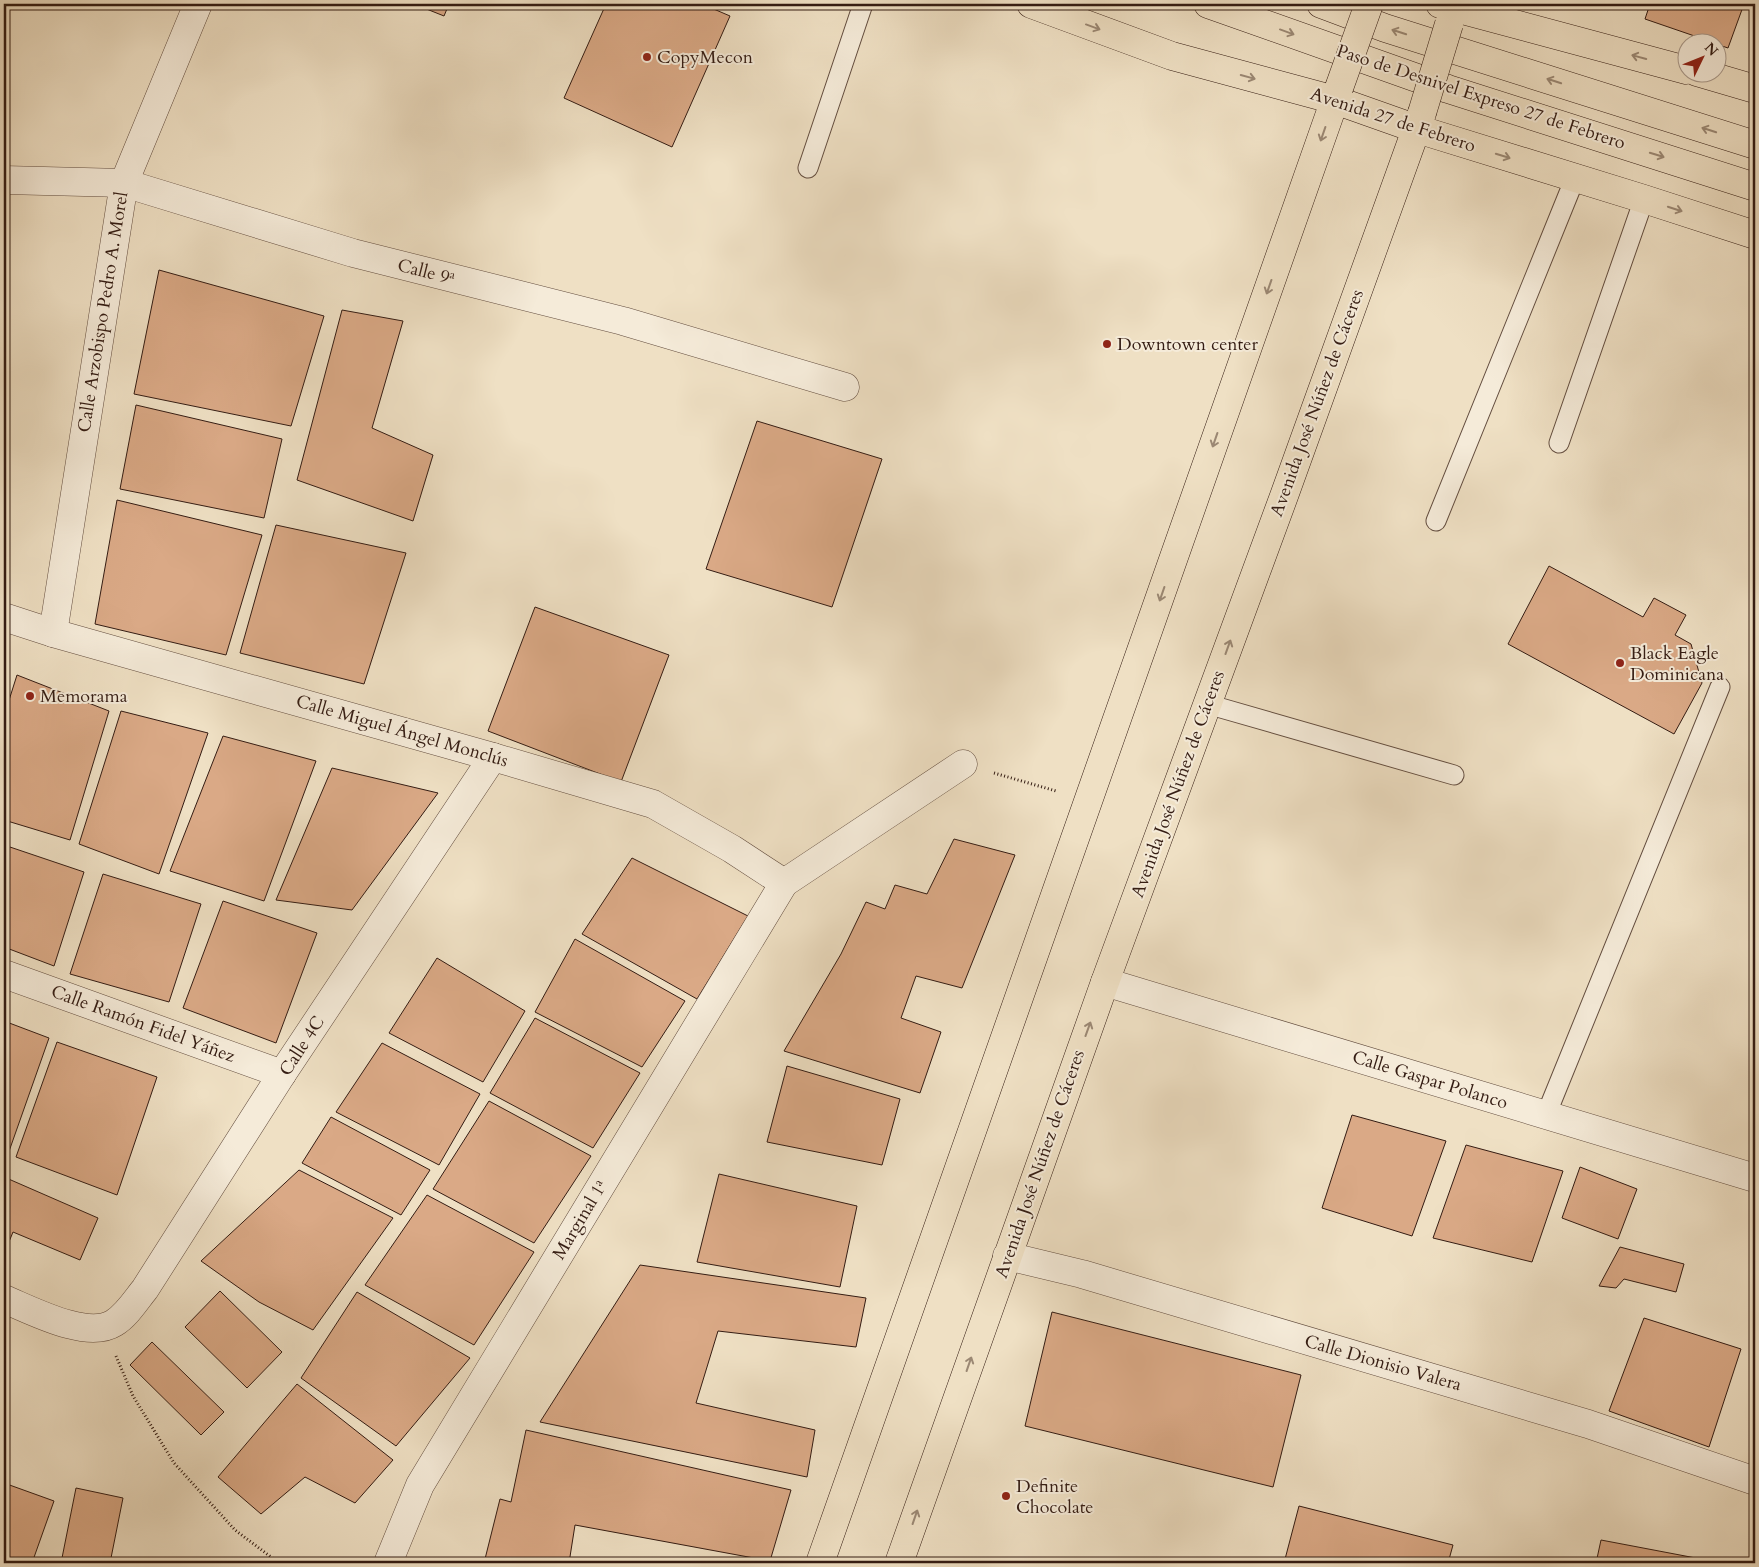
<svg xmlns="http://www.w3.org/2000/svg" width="1759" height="1567" font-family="Cardo,serif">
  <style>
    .building { fill: #daa986; stroke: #341c13 }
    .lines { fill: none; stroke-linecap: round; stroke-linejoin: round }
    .service-casing { stroke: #634d3f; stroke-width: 21 }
    .minor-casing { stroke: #634d3f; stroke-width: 29 }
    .primary-casing { stroke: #341c13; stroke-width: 29 }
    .motorway-casing { stroke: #341c13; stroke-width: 29 }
    .path { stroke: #341c13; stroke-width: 3; stroke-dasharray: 1 2.5; stroke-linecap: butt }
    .service { stroke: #f5ebd9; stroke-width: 19 }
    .minor { stroke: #f5ebd9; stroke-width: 28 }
    .primary { stroke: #efe0c4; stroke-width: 28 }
    .motorway { stroke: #efe0c4; stroke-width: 28 }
    .primary-bridge-casing { stroke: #341c13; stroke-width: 29; stroke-linecap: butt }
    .primary-bridge { stroke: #efe0c4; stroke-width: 28 }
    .oneway { stroke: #9b8874 }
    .poi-dot { fill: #8f2418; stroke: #f5ebd9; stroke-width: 2 }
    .labels { text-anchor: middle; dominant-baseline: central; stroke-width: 4; stroke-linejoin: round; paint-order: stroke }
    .poi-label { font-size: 18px; fill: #341c13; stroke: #f5ebd9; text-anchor: start }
    .street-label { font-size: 18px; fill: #341c13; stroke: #f5ebd9 }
  </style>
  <rect width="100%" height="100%" fill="#efe0c4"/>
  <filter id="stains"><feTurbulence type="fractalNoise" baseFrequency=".004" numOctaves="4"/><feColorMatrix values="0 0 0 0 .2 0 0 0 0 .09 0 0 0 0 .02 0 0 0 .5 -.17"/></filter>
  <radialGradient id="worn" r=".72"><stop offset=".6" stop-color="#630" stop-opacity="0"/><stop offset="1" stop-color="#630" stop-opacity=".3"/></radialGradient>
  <!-- building -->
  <g class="building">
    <path d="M414 4H449L444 16Z"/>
    <path d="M606 4H702L730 16 672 147 564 98Z"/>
    <path d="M1650 4H1744L1728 48 1716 44V42H1712L1645 19Z"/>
    <path d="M159 270 324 316 291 426 134 394Z"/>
    <path d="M342 310 403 321 372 428 433 455 413 521 297 480Z"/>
    <path d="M136 405 282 439 264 518 120 489Z"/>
    <path d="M757 421 882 459 832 607 706 569Z"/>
    <path d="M117 500 262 535 226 655 95 624Z"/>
    <path d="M276 525 406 553 364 684 240 653Z"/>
    <path d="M1549 566 1643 617 1654 598 1686 615 1675 635 1691 644 1702 683 1674 734 1508 644Z"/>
    <path d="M535 607 669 655 621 782 488 731Z"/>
    <path d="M17 675 109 711 70 840 4 820V716Z"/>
    <path d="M121 711 208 733 159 874 79 844Z"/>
    <path d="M223 736 316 761 264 901 170 871Z"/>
    <path d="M332 768 438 793 352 910 276 900Z"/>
    <path d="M954 839 1015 855 962 988 916 976 901 1018 941 1032 920 1093 784 1051 841 954 866 902 885 909 895 885 927 894Z"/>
    <path d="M4 845 84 872 54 966 4 947Z"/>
    <path d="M632 858 748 916 697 999 582 934Z"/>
    <path d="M103 874 201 904 169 1002 70 974Z"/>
    <path d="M223 901 317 933 276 1043 183 1008Z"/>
    <path d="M575 939 685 1001 642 1067 535 1012Z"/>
    <path d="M437 958 525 1011 483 1082 389 1033Z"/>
    <path d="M535 1018 640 1073 593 1148 490 1093Z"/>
    <path d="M4 1021 49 1038 7 1157 4 1156Z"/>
    <path d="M57 1042 157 1077 117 1195 16 1157Z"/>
    <path d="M382 1043 480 1094 439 1165 336 1112Z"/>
    <path d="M787 1066 900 1099 882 1165 767 1142Z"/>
    <path d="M489 1101 591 1156 534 1243 433 1189Z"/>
    <path d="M1352 1115 1446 1141 1412 1236 1322 1208Z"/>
    <path d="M331 1117 430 1170 401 1215 302 1163Z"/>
    <path d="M1466 1145 1563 1171 1532 1262 1433 1238Z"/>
    <path d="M1580 1167 1637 1189 1618 1239 1562 1218Z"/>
    <path d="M299 1170 393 1218 313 1330 259 1302 201 1261Z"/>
    <path d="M719 1174 857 1206 840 1287 697 1262Z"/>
    <path d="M4 1177 98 1218 80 1260 13 1232 4 1254Z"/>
    <path d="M427 1195 534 1252 474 1345 365 1285Z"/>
    <path d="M1620 1247 1684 1264 1676 1292 1624 1279 1616 1288 1599 1286Z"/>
    <path d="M640 1265 866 1298 856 1347 718 1331 696 1403 815 1430 807 1477 540 1422Z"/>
    <path d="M220 1291 282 1352 247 1388 185 1327Z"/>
    <path d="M357 1292 470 1358 396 1446 301 1378Z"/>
    <path d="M1052 1312 1301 1375 1273 1487 1025 1426Z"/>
    <path d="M1644 1318 1741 1349 1709 1447 1609 1411Z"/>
    <path d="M152 1342 224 1412 201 1435 130 1365Z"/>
    <path d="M297 1384 393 1460 355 1503 305 1477 261 1514 218 1477Z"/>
    <path d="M526 1430 791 1490 770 1561 575 1525 569 1563H484L500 1499 511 1502Z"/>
    <path d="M4 1483 54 1501 32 1563H4Z"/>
    <path d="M76 1488 123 1498 110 1563H61Z"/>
    <path d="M1299 1506 1453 1545 1448 1563H1284Z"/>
    <path d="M1601 1540 1722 1563H1596Z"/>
  </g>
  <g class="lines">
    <defs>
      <g id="service">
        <path d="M808 168 863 4"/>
        <path d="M1559 443 1644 199"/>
        <path d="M1436 521 1575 178"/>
        <path d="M1207 704 1454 775"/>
        <path d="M1546 1115 1720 687"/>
      </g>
      <g id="minor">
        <path d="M4 180 124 183 353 253 623 321 845 387"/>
        <path d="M4 617 53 633 493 757 653 804 732 849 784 883"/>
        <path d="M53 633 124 183 198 4"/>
        <path d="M4 974 282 1074"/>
        <path d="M1105 982 1755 1178"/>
        <path d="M1007 1256 1082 1274 1588 1424 1755 1481"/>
        <path d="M4 1299C31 1310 87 1340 114 1323 127 1315 136 1300 145 1289L282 1074 493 757"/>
        <path d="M388 1563 420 1485 784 883 963 764"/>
      </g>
      <g id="primary">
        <path d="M1031 4 1172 56 1335 100 1417 129 1644 199 1755 235"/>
        <path d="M1440 4 1686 70"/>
        <path d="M1697 72 1755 89"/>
        <path d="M820 1563 1339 88"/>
        <path d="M899 1563 1105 982 1284 496 1422 113"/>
      </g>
      <g id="motorway">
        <path d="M1208 4 1448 89 1755 187"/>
        <path d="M1321 4 1385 28 1755 145"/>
      </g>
    </defs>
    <!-- service casing -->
    <use href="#service" class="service-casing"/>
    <!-- minor casing -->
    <use href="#minor" class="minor-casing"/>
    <!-- primary casing -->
    <use href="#primary" class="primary-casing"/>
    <!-- motorway casing -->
    <use href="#motorway" class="motorway-casing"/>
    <!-- path -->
    <g class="path">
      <path d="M994 773 1056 791"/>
      <path d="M116 1356 133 1396 174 1463 235 1530 279 1563"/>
    </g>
    <!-- service -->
    <use href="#service" class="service"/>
    <!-- minor -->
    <use href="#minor" class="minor"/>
    <!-- primary -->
    <use href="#primary" class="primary"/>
    <!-- motorway -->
    <use href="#motorway" class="motorway"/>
    <defs>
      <g id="primary-bridge">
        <path d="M1339 88 1369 4"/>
        <path d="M1422 113 1449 24"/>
      </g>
    </defs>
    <!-- primary-bridge casing -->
    <use href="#primary-bridge" class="primary-bridge-casing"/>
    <!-- primary-bridge -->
    <use href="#primary-bridge" class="primary-bridge"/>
  </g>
  <!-- one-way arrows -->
  <defs><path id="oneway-shaft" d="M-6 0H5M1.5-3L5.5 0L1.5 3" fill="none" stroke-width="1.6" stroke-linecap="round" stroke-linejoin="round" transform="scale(1.25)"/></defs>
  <g class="oneway">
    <use href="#oneway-shaft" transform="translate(1093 27) rotate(20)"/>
    <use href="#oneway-shaft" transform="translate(1287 32) rotate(20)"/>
    <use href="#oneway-shaft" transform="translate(1399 32) rotate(-162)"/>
    <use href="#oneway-shaft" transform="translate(1639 57) rotate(-165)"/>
    <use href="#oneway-shaft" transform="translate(1248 77) rotate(15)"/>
    <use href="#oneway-shaft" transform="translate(1554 81) rotate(-162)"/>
    <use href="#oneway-shaft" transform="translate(1709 130) rotate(-162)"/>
    <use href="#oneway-shaft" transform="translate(1323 134) rotate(109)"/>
    <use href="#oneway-shaft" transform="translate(1657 155) rotate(17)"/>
    <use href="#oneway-shaft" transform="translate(1503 156) rotate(17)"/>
    <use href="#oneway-shaft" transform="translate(1675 209) rotate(18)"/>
    <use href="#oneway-shaft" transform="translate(1269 287) rotate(109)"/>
    <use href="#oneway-shaft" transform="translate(1215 440) rotate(109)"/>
    <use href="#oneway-shaft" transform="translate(1162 594) rotate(109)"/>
    <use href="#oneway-shaft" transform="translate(1228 647) rotate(-70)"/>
    <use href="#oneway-shaft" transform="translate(1088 1029) rotate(-70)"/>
    <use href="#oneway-shaft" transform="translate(969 1364) rotate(-71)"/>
    <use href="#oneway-shaft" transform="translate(915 1517) rotate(-71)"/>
  </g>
  <!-- markers -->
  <g class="poi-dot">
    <circle cx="647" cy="57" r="5"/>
    <circle cx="1107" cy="344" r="5"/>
    <circle cx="1620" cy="663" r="5"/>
    <circle cx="30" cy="696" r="5"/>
    <circle cx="1006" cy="1496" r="5"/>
  </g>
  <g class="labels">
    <!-- poi labels -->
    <g class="poi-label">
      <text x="657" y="57">CopyMecon</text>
      <text x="1117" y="344">Downtown center</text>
      <text x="1630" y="653">Black Eagle<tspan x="1630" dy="21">Dominicana</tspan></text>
      <text x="40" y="696">Memorama</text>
      <text x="1016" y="1486">Definite<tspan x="1016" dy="21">Chocolate</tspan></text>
    </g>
    <!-- street labels -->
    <g class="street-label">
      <text transform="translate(1481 97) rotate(18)">Paso de Desnivel Expreso 27 de Febrero</text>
      <text transform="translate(1393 120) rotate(18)">Avenida 27 de Febrero</text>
      <text transform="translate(426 272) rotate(14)">Calle 9ª</text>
      <text transform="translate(103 312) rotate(-81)">Calle Arzobispo Pedro A. Morel</text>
      <text transform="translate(1317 403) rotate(-70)">Avenida José Núñez de Cáceres</text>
      <text transform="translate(402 731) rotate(16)">Calle Miguel Ángel Monclús</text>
      <text transform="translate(1178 784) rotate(-70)">Avenida José Núñez de Cáceres</text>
      <text transform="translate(143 1024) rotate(20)">Calle Ramón Fidel Yáñez</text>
      <text transform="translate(302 1046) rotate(-57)">Calle 4C</text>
      <text transform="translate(1430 1080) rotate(17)">Calle Gaspar Polanco</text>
      <text transform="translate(1040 1164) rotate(-71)">Avenida José Núñez de Cáceres</text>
      <text transform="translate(580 1220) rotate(-59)">Marginal 1ª</text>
      <text transform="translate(1383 1363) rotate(16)">Calle Dionisio Valera</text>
    </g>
  </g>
  <!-- margin -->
  <rect width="1759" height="1567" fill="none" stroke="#efe0c4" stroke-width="20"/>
  <rect x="5" y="5" width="1749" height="1557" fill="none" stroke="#341c13" stroke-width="2.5"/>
  <rect x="10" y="10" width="1739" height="1547" fill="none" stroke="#341c13"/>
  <!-- north arrow -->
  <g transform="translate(1702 58) rotate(47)"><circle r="24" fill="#f5ebd9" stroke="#a8988a"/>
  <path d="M0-4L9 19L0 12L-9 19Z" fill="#8f2418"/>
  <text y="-8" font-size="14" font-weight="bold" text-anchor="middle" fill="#341c13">N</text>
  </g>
  <rect width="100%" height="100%" filter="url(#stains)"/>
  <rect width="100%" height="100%" fill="url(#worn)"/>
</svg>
